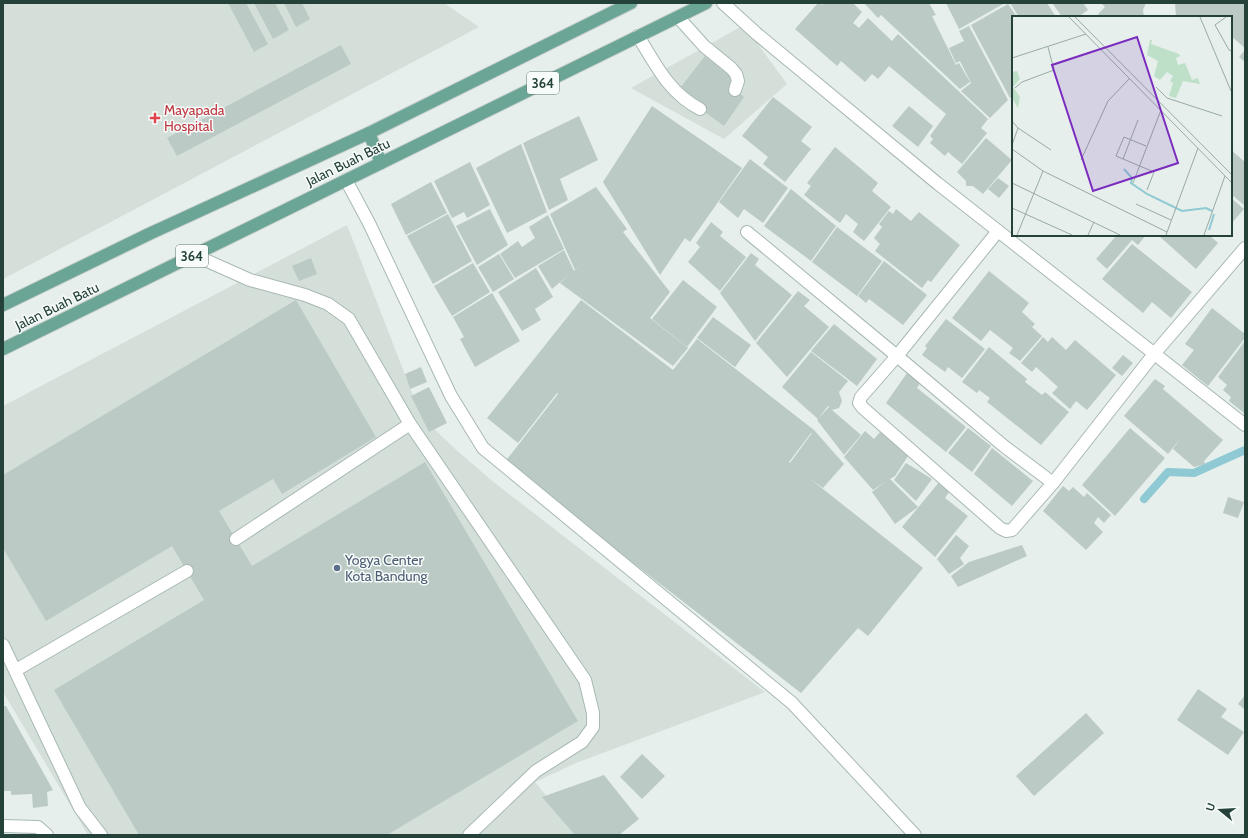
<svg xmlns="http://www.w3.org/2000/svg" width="1248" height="838" font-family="Cabin,sans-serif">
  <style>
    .built { fill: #d4dfda }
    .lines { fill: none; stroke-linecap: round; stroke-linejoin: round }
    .stream { stroke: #8ec9d4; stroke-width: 8 }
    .building { fill: #bbcac4; fill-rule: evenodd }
    .service-casing { stroke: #a8b8b2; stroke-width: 14 }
    .minor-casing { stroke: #a8b8b2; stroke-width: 14 }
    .primary-casing { stroke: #c2cac8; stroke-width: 14 }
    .service { stroke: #fff; stroke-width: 12 }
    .minor { stroke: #fff; stroke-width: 12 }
    .primary { stroke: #6aa596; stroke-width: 12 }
    .health-dot { fill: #e0444e; stroke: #f7fbf9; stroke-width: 1.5 }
    .service-dot { fill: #5c6f8a; stroke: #f7fbf9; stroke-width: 1.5 }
    .labels { text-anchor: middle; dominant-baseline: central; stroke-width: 3; stroke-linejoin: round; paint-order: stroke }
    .shield { fill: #f7fbf9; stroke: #637a73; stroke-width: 1 }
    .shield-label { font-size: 13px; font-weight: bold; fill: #24423a }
    .health-label { font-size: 14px; fill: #be3a42; stroke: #f7fbf9; text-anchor: start }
    .street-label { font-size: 14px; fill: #24423a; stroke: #f7fbf9 }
    .service-label { font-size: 14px; fill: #4e5e75; stroke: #f7fbf9; text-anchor: start }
    .inset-river { fill: none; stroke: #8ec9d4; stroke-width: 2 }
    .inset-road { fill: none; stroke: #98aaa4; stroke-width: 1 }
    .view { fill: #7b2cbf; fill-opacity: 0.15; stroke: #7b2cbf; stroke-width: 2 }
    .inset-edge { fill: none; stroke: #24423a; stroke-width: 2 }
  </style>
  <rect width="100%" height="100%" fill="#e6efeb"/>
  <!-- built -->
  <g class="built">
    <path d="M3 3H444L479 27 3 279Z"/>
    <path d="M744 25 787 84 724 139 631 88Z"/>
    <path d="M347 225 421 416 453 447 491 480 765 692 576 763 535 782 579 835H88L3 692V406Z"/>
  </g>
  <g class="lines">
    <!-- stream -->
    <path class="stream" d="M1144 499 1168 472 1194 473 1245 450"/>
  </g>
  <!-- building -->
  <g class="building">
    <path d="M228 3H246L268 44 254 52Z"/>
    <path d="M254 3H275L289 30 273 39Z"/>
    <path d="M284 3H302L310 19 296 27Z"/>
    <path d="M818 3H820L822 5 824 3H853L862 12 853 23 859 28 868 18 892 41 898 34 988 119 981 128 987 133 962 164 948 152 945 156 930 143 933 139 930 136 946 114 889 66 878 79 872 74 865 82 841 61 837 66 795 29Z"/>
    <path d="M864 3H929L936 15 932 16 956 65 959 63 970 82 960 89 881 15 878 18Z"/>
    <path d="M946 3H1005L959 29Z"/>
    <path d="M1010 3H1047L1056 17H1019Z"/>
    <path d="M1054 3H1083L1088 10 1078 17H1062L1053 4Z"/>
    <path d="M1104 3H1146L1143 10 1144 17H1101L1098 14 1105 7 1102 4Z"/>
    <path d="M1175 3H1245V48L1231 36V17H1176Z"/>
    <path d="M1008 4 1017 17H1013V95L1010 98 971 25Z"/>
    <path d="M969 26 1008 100 990 118 961 91 971 83 960 61 956 63 949 48 964 41 959 31Z"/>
    <path d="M341 45 351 64 177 156 167 138Z"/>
    <path d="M1245 50V62L1239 57Z"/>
    <path d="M705 56 736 81 735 90 744 97 724 126 677 92Z"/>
    <path d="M773 97 812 127 801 141 811 149 785 182 763 164 768 157 742 136Z"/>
    <path d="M652 106 742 168 690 242 685 238 660 275 603 182Z"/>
    <path d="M909 106 933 126 918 147 892 126Z"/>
    <path d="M579 116 598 160 560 179 568 200 549 210 523 143Z"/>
    <path d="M986 138 1012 160 983 194 973 186H966V181L957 172Z"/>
    <path d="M521 144 547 212 507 233 476 168Z"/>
    <path d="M835 147 878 183 872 191 891 207 864 241 853 232 858 224 846 214 840 223 804 195 811 186 807 183Z"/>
    <path d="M1231 150 1245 162V206L1231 194Z"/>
    <path d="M750 159 788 188 763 223 744 209 738 218 719 202Z"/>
    <path d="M470 162 490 205 467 218 464 212 452 218 434 181Z"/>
    <path d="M998 178 1009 186 999 198 988 189Z"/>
    <path d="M431 182 447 213 406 235 391 204Z"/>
    <path d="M596 187 627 229 623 232 670 292 650 318 688 348 673 366 560 283 570 274 552 289 538 266 564 250 574 271 598 252 575 270 550 214Z"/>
    <path d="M791 189 836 226 811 261 764 226Z"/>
    <path d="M1231 198 1244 209 1231 224Z"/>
    <path d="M490 209 508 245 477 265 456 226Z"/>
    <path d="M896 209 911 221 919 212 960 245 931 282 928 280 922 288 875 251 880 244 874 238 882 227 879 224 889 211 893 214Z"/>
    <path d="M448 214 472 261 433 284 407 236Z"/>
    <path d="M548 215 564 249 515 278 500 254 518 241 522 247 535 238 529 227Z"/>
    <path d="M711 222 723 232 720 236 746 257 720 291 688 262 700 247 696 243Z"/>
    <path d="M837 227 882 261 857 296 812 262Z"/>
    <path d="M1117 235H1146L1138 245 1132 240 1107 269 1096 259Z"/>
    <path d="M1158 235H1209L1218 243 1196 269Z"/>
    <path d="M1132 244 1192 292 1171 318 1152 302 1143 313 1102 279Z"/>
    <path d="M751 253 759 259 755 265 792 295 755 341 720 293Z"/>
    <path d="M499 254 514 279 493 292 478 267Z"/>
    <path d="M311 258 317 274 299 281 292 266Z"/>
    <path d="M884 261 927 295 903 325 869 299 866 303 858 296Z"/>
    <path d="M473 263 490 292 452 316 434 286Z"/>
    <path d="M536 268 553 297 535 309 541 320 522 331 498 292Z"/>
    <path d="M989 271 1029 303 1022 312 1035 324 1032 327 1042 336 1020 361 1009 353 1013 348 990 330 981 341 952 318Z"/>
    <path d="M683 280 717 307 687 347 652 319Z"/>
    <path d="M798 291 810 300 804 306 829 327 787 377 756 343Z"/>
    <path d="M492 293 520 341 475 367 460 339 464 337 453 317Z"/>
    <path d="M296 300 376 437 282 494 273 479 219 511 252 566 425 462 578 721 387 835H139L54 690 204 600 172 546 46 621 3 548V475Z"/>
    <path d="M581 300 673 370 697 339 814 430 844 464 823 488 809 478 923 568 868 636 858 628 801 693 504 463 558 394 557 393 518 443 487 418ZM811 433H812L790 463 789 462Z"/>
    <path d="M1212 308 1245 334V338L1208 386 1182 365 1194 350 1185 344Z"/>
    <path d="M713 317 751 345 735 367 697 338Z"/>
    <path d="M946 319 985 349 962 378 948 367 945 372 922 355 927 348 925 346Z"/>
    <path d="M834 324 877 359 857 386 811 351Z"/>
    <path d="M1043 337 1048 342 1052 337 1066 350 1075 340 1116 375 1087 410 1076 401 1070 409 1052 393 1058 387 1036 367 1032 372 1021 363Z"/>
    <path d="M1245 341V412L1244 413 1229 401 1231 397 1223 390 1227 385 1218 377Z"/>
    <path d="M989 347 1027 379 1025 382 1042 395 1045 392 1069 412 1041 445 987 402 990 398 979 390 977 393 962 382Z"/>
    <path d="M811 352 848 381 839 392 842 401 839 408 832 410 861 435 844 455 817 420 829 407 828 406 818 419 782 387Z"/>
    <path d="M1123 355 1133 363 1122 376 1112 368Z"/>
    <path d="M421 367 427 382 410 389 405 374Z"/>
    <path d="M907 373 920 383 917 388 966 427 946 452 886 403Z"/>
    <path d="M1155 379 1165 386 1163 389 1223 440 1204 461 1205 464 1194 467 1173 449 1181 438 1168 454 1124 416Z"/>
    <path d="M429 387 447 423 429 432 411 396Z"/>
    <path d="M968 428 991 446 972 472 948 453Z"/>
    <path d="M1130 428 1165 458 1115 516 1082 485Z"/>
    <path d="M865 431 874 439 880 432 910 453 895 476 890 479 918 507 895 524 872 492 885 482 873 490 844 457Z"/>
    <path d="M992 448 1033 481 1012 506 974 474Z"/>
    <path d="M906 463 932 479 916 501 894 480Z"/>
    <path d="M940 481 951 489 945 498 968 516 935 557 902 527Z"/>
    <path d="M1063 486 1069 491 1073 487 1084 497 1087 493 1111 515 1104 523 1098 517 1094 523 1103 532 1086 550 1043 511Z"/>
    <path d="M1228 497 1244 502 1238 518 1223 513Z"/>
    <path d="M956 535 969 546 960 558 964 564 949 574 937 559Z"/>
    <path d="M1022 545 1027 556 958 587 951 576 969 562Z"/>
    <path d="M1198 689 1227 709 1221 717 1244 732 1228 755 1177 720Z"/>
    <path d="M1245 695V710L1238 704Z"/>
    <path d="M3 706H6L53 790 47 792 48 806 33 808 32 794 11 795V791H3Z"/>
    <path d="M1086 713 1104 733 1034 796 1016 776Z"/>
    <path d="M642 754 665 776 642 799 620 777Z"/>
    <path d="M604 775 639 819 619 835H575L542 797Z"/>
  </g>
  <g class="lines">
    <defs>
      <g id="service">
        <path d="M678 17 704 46 731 68 736 74 738 81 735 90"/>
        <path d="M638 36C656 65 669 93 700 109"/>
        <path d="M194 255 250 280 305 295 328 304 349 319 410 424 585 680 593 713V727L582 742 536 771 469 835"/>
        <path d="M236 539 410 424"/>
        <path d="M3 645 80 808 101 835"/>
        <path d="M16 670 187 571"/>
      </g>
      <g id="minor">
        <path d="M723 3 757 34 937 183 1245 425"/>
        <path d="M346 180 369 223 451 396 483 448 792 703 915 835"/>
        <path d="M998 231 897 356 861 397 859 403 863 408 1000 528 1006 531 1012 530 1053 483 1154 354 1245 248"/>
        <path d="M747 232 897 356 1005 447 1053 483"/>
        <path d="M3 826 38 827 47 835"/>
      </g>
      <g id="primary">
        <path d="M369 133 381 163"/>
        <path d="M3 305 149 234 369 133 631 3"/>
        <path d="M3 349 706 3"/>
      </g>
    </defs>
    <!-- service casing -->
    <use href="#service" class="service-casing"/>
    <!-- minor casing -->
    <use href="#minor" class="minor-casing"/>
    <!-- primary casing -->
    <use href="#primary" class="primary-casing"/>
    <!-- service -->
    <use href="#service" class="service"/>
    <!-- minor -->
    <use href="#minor" class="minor"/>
    <!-- primary -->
    <use href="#primary" class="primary"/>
  </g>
  <!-- markers -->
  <path class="health-dot" d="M153 112h4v4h4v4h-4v4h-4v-4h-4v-4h4z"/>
  <circle class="service-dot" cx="337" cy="568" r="4"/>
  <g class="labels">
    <!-- shield labels -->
    <g class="shield">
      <rect x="527" y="72" width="32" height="22" rx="3"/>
      <rect x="176" y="245" width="32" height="22" rx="3"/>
    </g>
    <g class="shield-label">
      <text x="543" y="83">364</text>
      <text x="192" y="256">364</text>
    </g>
    <!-- health labels -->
    <g class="health-label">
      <text x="164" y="110">Mayapada<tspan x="164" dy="16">Hospital</tspan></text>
    </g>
    <!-- street labels -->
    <g class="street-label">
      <text transform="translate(348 162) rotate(-26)">Jalan Buah Batu</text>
      <text transform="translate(57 306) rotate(-26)">Jalan Buah Batu</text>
    </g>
    <!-- service labels -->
    <g class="service-label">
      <text x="345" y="560">Yogya Center<tspan x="345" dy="16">Kota Bandung</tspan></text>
    </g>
  </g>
  <!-- overview -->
  <g transform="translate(1012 16)">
    <rect width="220" height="220" fill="#e6efeb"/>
    <path d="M138 24H140L139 28 167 38 168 40 164 42 166 49 173 47 180 64 186 62 188 68 171 65 164 82 157 80 161 67 158 65 161 60 155 56 148 64 142 60 146 45 135 39ZM5 55 8 63 1 71 8 81 6 92 0 82V56Z" fill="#bfe0c8"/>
    <path class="inset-river" d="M112 153 120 162 119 167 135 178 170 195 194 192 200 195M197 214 202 198"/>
    <path class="inset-road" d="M57 1 220 167M63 1 220 159M188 1 219 75M214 1 203 9 217 34 220 35M0 42 74 18M144 71 155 82 210 100M3 72 10 66 42 54 36 31M0 105 6 112 39 134M0 129 6 112M134 130 112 121 104 140 142 156 135 174M0 133 31 155 155 216M111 143 126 104M69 144 96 85 118 62M0 167 108 219M121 167 149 94M124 188 159 204M0 192 60 219M5 219 31 155M76 219 82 206M154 219 186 132M192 219 213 160"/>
    <path class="view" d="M125 21 166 147 81 175 40 49Z"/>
    <rect width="220" height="220" class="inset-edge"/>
  </g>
  <!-- border -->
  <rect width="1248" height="838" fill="none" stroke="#24423a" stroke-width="8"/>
  <!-- north arrow -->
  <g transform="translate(1220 810) rotate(288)" stroke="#f7fbf9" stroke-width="3" paint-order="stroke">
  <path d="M0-3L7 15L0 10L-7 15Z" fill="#24423a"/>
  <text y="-6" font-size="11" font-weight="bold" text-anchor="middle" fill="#24423a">U</text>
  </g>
</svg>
